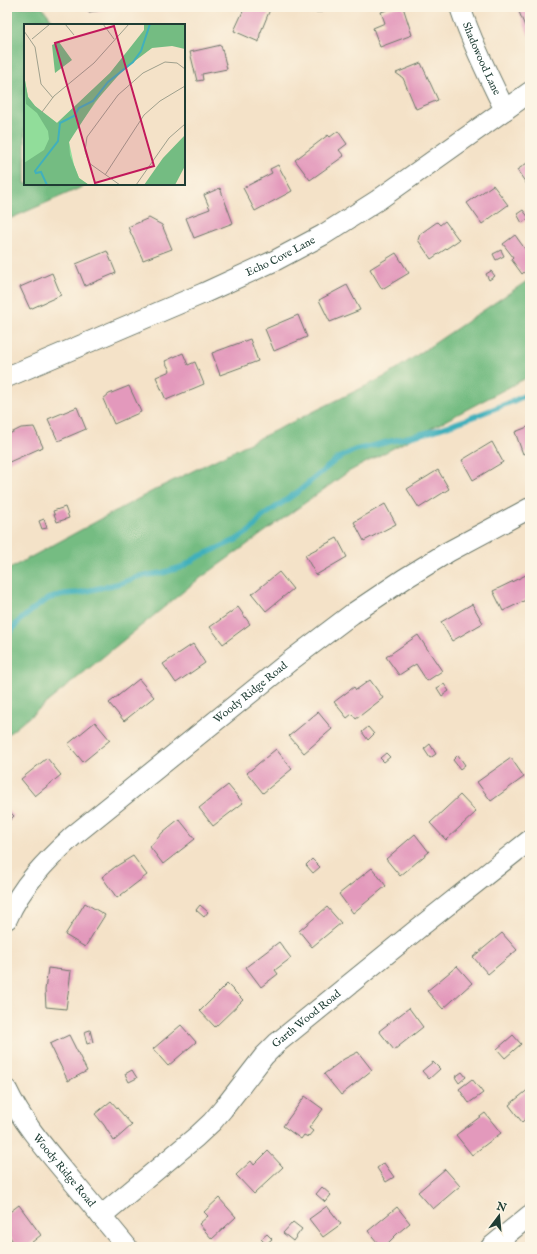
<svg xmlns="http://www.w3.org/2000/svg" width="537" height="1254" font-family="'IM FELL English',serif">
  <style>
    .forest { fill: #74bc82; stroke: #4a7c5b }
    .lines { fill: none; stroke-linecap: round; stroke-linejoin: round }
    .stream { stroke: #41b0bc; stroke-width: 5.5 }
    .building { fill: #e399bc }
    .minor-casing { stroke: #6a7768; stroke-width: 22 }
    .minor { stroke: #fff; stroke-width: 20 }
    .labels { text-anchor: middle; dominant-baseline: central; stroke-width: 3; stroke-linejoin: round; paint-order: stroke }
    .street-label { font-size: 11px; fill: #1f3d34; stroke: #fcf5e5 }
    .inset-river { fill: none; stroke: #41b0bc; stroke-width: 2 }
    .inset-road { fill: none; stroke: #9fa08d; stroke-width: 1 }
    .view { fill: #c2185b; fill-opacity: 0.15; stroke: #c2185b; stroke-width: 2 }
    .inset-edge { fill: none; stroke: #1f3d34; stroke-width: 2 }
  </style>
  <rect width="100%" height="100%" fill="#fcf5e5"/>
  <filter id="ink" filterUnits="userSpaceOnUse"><feTurbulence type="fractalNoise" baseFrequency=".025" numOctaves="2"/><feDisplacementMap in="SourceGraphic" scale="8" xChannelSelector="R" yChannelSelector="G"/><feConvolveMatrix kernelMatrix="1 2 1 2 8 2 1 2 1" color-interpolation-filters="sRGB"/></filter>
  <filter id="wash" filterUnits="userSpaceOnUse"><feTurbulence type="fractalNoise" baseFrequency=".012" numOctaves="4" result="noise"/><feDisplacementMap in="SourceGraphic" scale="16" xChannelSelector="R" yChannelSelector="G"/><feGaussianBlur stdDeviation="0.9" result="paint"/><feColorMatrix in="noise" values="0 0 0 0 0 0 0 0 0 0 0 0 0 0 0 0 0 1.4 0 .05"/><feComposite in="paint" operator="in"/></filter>
  <g filter="url(#wash)">
    <rect width="100%" height="100%" fill="#f4e2c8"/>
    <!-- forest -->
    <g class="forest">
      <path d="M7 7H42L56 25H25V184H89L7 220Z"/>
      <path d="M530 279V376L348 472 195 582 7 735V570L160 487 386 376Z"/>
    </g>
    <g class="lines">
      <!-- stream -->
      <path class="stream" d="M7 636 19 621 35 608 48 599 64 594 78 593 121 583 140 576 162 573 182 567 198 557 236 540 251 530 262 517 299 491 337 459 355 450 433 431 465 420 511 402 530 393"/>
    </g>
    <g id="blocks">
      <!-- building -->
      <g class="building">
        <path d="M88 7H115V8L89 12Z"/>
        <path d="M245 7H271L260 34 259 42 234 31Z"/>
        <rect x="313" y="7" width="9" height="5"/>
        <path d="M396 7H403L412 35 380 47 373 28 385 23 381 12Z"/>
        <path d="M517 7H530V35L529 36Z"/>
        <path d="M221 45 227 69 202 74 203 80 197 81 190 52Z"/>
        <path d="M421 63 438 100 416 109 403 78 396 73Z"/>
        <path d="M338 131 347 144 339 150 344 156 310 180 295 160 328 135 330 137Z"/>
        <path d="M530 161V189L517 170Z"/>
        <path d="M278 165 292 191 255 211 243 188 272 173 270 169Z"/>
        <path d="M493 185 508 205 482 224 467 203Z"/>
        <path d="M220 188 233 223 194 238 186 218 210 209 204 195Z"/>
        <path d="M523 210 529 218 522 223 517 214Z"/>
        <path d="M149 218 162 225 172 249 143 260 128 227Z"/>
        <path d="M445 221 459 240 431 259 418 240 420 234 437 222 440 225Z"/>
        <path d="M515 235 525 249 530 245V267L522 274 511 259 513 257 503 244Z"/>
        <path d="M501 250 504 256 496 260 493 254Z"/>
        <path d="M107 251 116 273 85 286 76 264Z"/>
        <path d="M396 253 409 273 382 289 370 269Z"/>
        <path d="M491 271 495 276 489 280 486 274Z"/>
        <path d="M52 273 61 295 30 309 20 287Z"/>
        <path d="M347 285 360 310 330 322 319 300Z"/>
        <path d="M298 315 307 337 274 351 265 329Z"/>
        <path d="M250 339 258 361 220 375 212 353Z"/>
        <path d="M183 353 188 365 195 362 204 384 166 400 156 377 170 371 165 361Z"/>
        <path d="M129 386 141 412 114 424 103 399 109 394Z"/>
        <path d="M77 407 86 429 58 441 48 419Z"/>
        <path d="M530 426V451L523 454 515 432Z"/>
        <path d="M34 427 43 447 7 463V435L21 428Z"/>
        <path d="M492 442 503 462 473 480 462 460Z"/>
        <path d="M438 470 449 489 419 508 407 489Z"/>
        <path d="M385 504 396 524 364 541 354 522Z"/>
        <path d="M65 507 69 518 57 522 53 511Z"/>
        <path d="M44 519 47 528 42 529 39 521Z"/>
        <path d="M337 538 347 557 316 575 305 555Z"/>
        <path d="M279 572 293 589 266 611 252 594Z"/>
        <path d="M526 575 530 582V598L503 611 493 591Z"/>
        <path d="M472 604 483 623 452 641 441 622Z"/>
        <path d="M238 607 250 624 223 644 210 627Z"/>
        <path d="M418 635 442 671 427 681 416 664 399 675 386 657Z"/>
        <path d="M193 644 205 663 176 683 163 664Z"/>
        <path d="M139 679 154 697 124 721 109 703Z"/>
        <path d="M370 680 383 698 356 719 352 714 347 718 334 702 354 687 356 690Z"/>
        <path d="M444 684 449 691 442 696 437 688Z"/>
        <path d="M318 712 332 729 304 753 289 736Z"/>
        <path d="M95 722 110 740 83 762 68 744Z"/>
        <path d="M368 727 374 734 368 740 362 732Z"/>
        <path d="M430 744 436 754 430 758 424 749Z"/>
        <path d="M276 749 292 769 263 793 247 773Z"/>
        <path d="M386 753 390 757 384 762 380 758Z"/>
        <path d="M458 755 465 765 460 769 453 760Z"/>
        <path d="M47 758 61 775 35 796 21 779Z"/>
        <path d="M511 758 524 777 491 801 477 782Z"/>
        <path d="M228 785 243 803 213 826 199 808Z"/>
        <path d="M460 795 476 812 446 840 430 823Z"/>
        <path d="M7 809 14 816 7 823Z"/>
        <path d="M179 819 195 839 163 864 150 847 163 832Z"/>
        <path d="M415 834 429 852 400 876 386 859Z"/>
        <path d="M133 856 147 875 117 898 102 877 115 867Z"/>
        <path d="M312 859 320 867 313 873 306 865Z"/>
        <path d="M372 868 386 886 353 913 339 894Z"/>
        <path d="M85 903 105 915 85 947 65 935Z"/>
        <path d="M200 905 208 912 204 917 196 910Z"/>
        <path d="M327 907 341 923 312 947 299 931Z"/>
        <path d="M502 933 517 950 488 974 473 957Z"/>
        <path d="M279 942 291 958 275 970 278 974 261 987 246 967Z"/>
        <path d="M457 966 472 983 443 1009 427 991Z"/>
        <path d="M48 968 71 971 66 1009 46 1007 45 990Z"/>
        <path d="M227 984 243 1000 215 1027 200 1011Z"/>
        <path d="M409 1008 423 1027 394 1050 379 1031Z"/>
        <path d="M181 1025 196 1042 168 1066 153 1049Z"/>
        <path d="M90 1030 93 1042 87 1044 84 1032Z"/>
        <path d="M69 1035 87 1071 68 1081 50 1044Z"/>
        <path d="M513 1035 521 1044 505 1058 497 1049Z"/>
        <path d="M358 1052 372 1070 341 1095 324 1074 344 1059Z"/>
        <path d="M433 1062 440 1069 429 1079 422 1071Z"/>
        <path d="M132 1070 137 1078 129 1082 125 1074Z"/>
        <path d="M462 1072 466 1077 459 1083 455 1077Z"/>
        <path d="M472 1079 483 1093 469 1103 459 1089Z"/>
        <path d="M530 1088V1115L522 1122 509 1105Z"/>
        <path d="M305 1096 323 1109 309 1128 313 1131 308 1137 304 1135 301 1139 283 1126Z"/>
        <path d="M111 1101 132 1125 114 1141 104 1125 95 1114Z"/>
        <path d="M485 1113 501 1133 472 1155 456 1135Z"/>
        <path d="M268 1151 283 1167 254 1194 236 1175 251 1161 254 1165Z"/>
        <path d="M384 1163 394 1177 386 1182 377 1168Z"/>
        <path d="M445 1169 460 1186 433 1209 418 1192Z"/>
        <path d="M322 1187 331 1195 325 1202 316 1194Z"/>
        <path d="M219 1198 236 1217 212 1239 199 1224 208 1216 204 1212Z"/>
        <path d="M19 1205 41 1235 26 1247H17L7 1233V1214Z"/>
        <path d="M327 1206 341 1224 323 1237 309 1219Z"/>
        <path d="M397 1207 410 1223 398 1233 384 1247H381L368 1231Z"/>
        <path d="M293 1222 302 1229 293 1241 283 1233Z"/>
        <path d="M267 1234 272 1239 266 1244 261 1239Z"/>
      </g>
    </g>
  </g>
  <g filter="url(#ink)">
    <use href="#blocks" fill-opacity="0" stroke="#6a7768" stroke-width="1"/>
    <g class="lines">
      <defs>
        <g id="minor">
          <path id="s1" d="M460 7C472 43 488 76 505 110"/>
          <path id="s2" d="M7 377 204 293 276 260 323 235 378 200 530 92"/>
          <path id="s3" d="M7 919C21 886 47 860 73 836L290 661 352 614 404 579 448 552 530 508"/>
          <path id="s4" d="M7 1090C21 1120 43 1146 64 1171 85 1196 106 1222 127 1247"/>
          <path id="s5" d="M101 1216 196 1137 212 1122 223 1109 264 1056 277 1043 420 927 530 840"/>
          <path d="M491 1247 530 1215"/>
        </g>
      </defs>
      <!-- minor casing -->
      <use href="#minor" class="minor-casing"/>
      <!-- minor -->
      <use href="#minor" class="minor"/>
    </g>
  </g>
  <g class="labels">
    <!-- street labels -->
    <g class="street-label">
      <text stroke="none"><textPath href="#s1" startOffset="56">Shadowood Lane</textPath></text>
      <text stroke="none"><textPath href="#s2" startOffset="299">Echo Cove Lane</textPath></text>
      <text stroke="none"><textPath href="#s3" startOffset="335">Woody Ridge Road</textPath></text>
      <text stroke="none"><textPath href="#s5" startOffset="286">Garth Wood Road</textPath></text>
      <text stroke="none"><textPath href="#s4" startOffset="99">Woody Ridge Road</textPath></text>
    </g>
  </g>
  <!-- overview -->
  <g transform="translate(24 24)">
    <rect width="161" height="161" fill="#f4e2c8"/>
    <path d="M128 24 114 33 84 61 49 110 45 118 50 141 55 154 65 161H0V51L4 73 11 82 33 99 86 49 102 29Z" fill="#91dd9a"/>
    <path d="M120 0H161V25L148 22 128 24 99 46 71 78 45 118 46 131 55 154 65 161H0V139L20 126 25 115 24 107 13 89 2 80 0 51 4 73 11 82 33 99 86 49 120 6ZM35 18 48 36 31 49 28 21ZM161 111V142L151 161H120L139 134Z" fill="#74bc82"/>
    <path class="inset-river" d="M23 161 17 148 12 149 11 147 34 117 36 99 50 92 55 84 69 77 84 58 109 38 117 27 126 0"/>
    <path class="inset-road" d="M41 0 50 11M79 0 90 15M0 7 11 23 17 60 29 74M8 15 26 0M18 88 30 72 70 39 105 0M81 151 120 91 136 77 161 62M96 161 65 139 61 127 63 113 94 71 119 49 141 38 153 39 161 45M112 161 145 114 161 100"/>
    <path class="view" d="M90 2 130 142 71 159 31 19Z"/>
    <rect width="161" height="161" class="inset-edge"/>
  </g>
  <!-- margin -->
  <rect width="537" height="1254" fill="none" stroke="#fcf5e5" stroke-width="24"/>
  <!-- north arrow -->
  <g transform="translate(499 1216) rotate(16)" stroke="#fcf5e5" stroke-width="3" paint-order="stroke">
  <path d="M0-3L7 15L0 10L-7 15Z" fill="#1f3d34"/>
  <text y="-6" font-size="11" font-weight="bold" text-anchor="middle" fill="#1f3d34">N</text>
  </g>
</svg>
